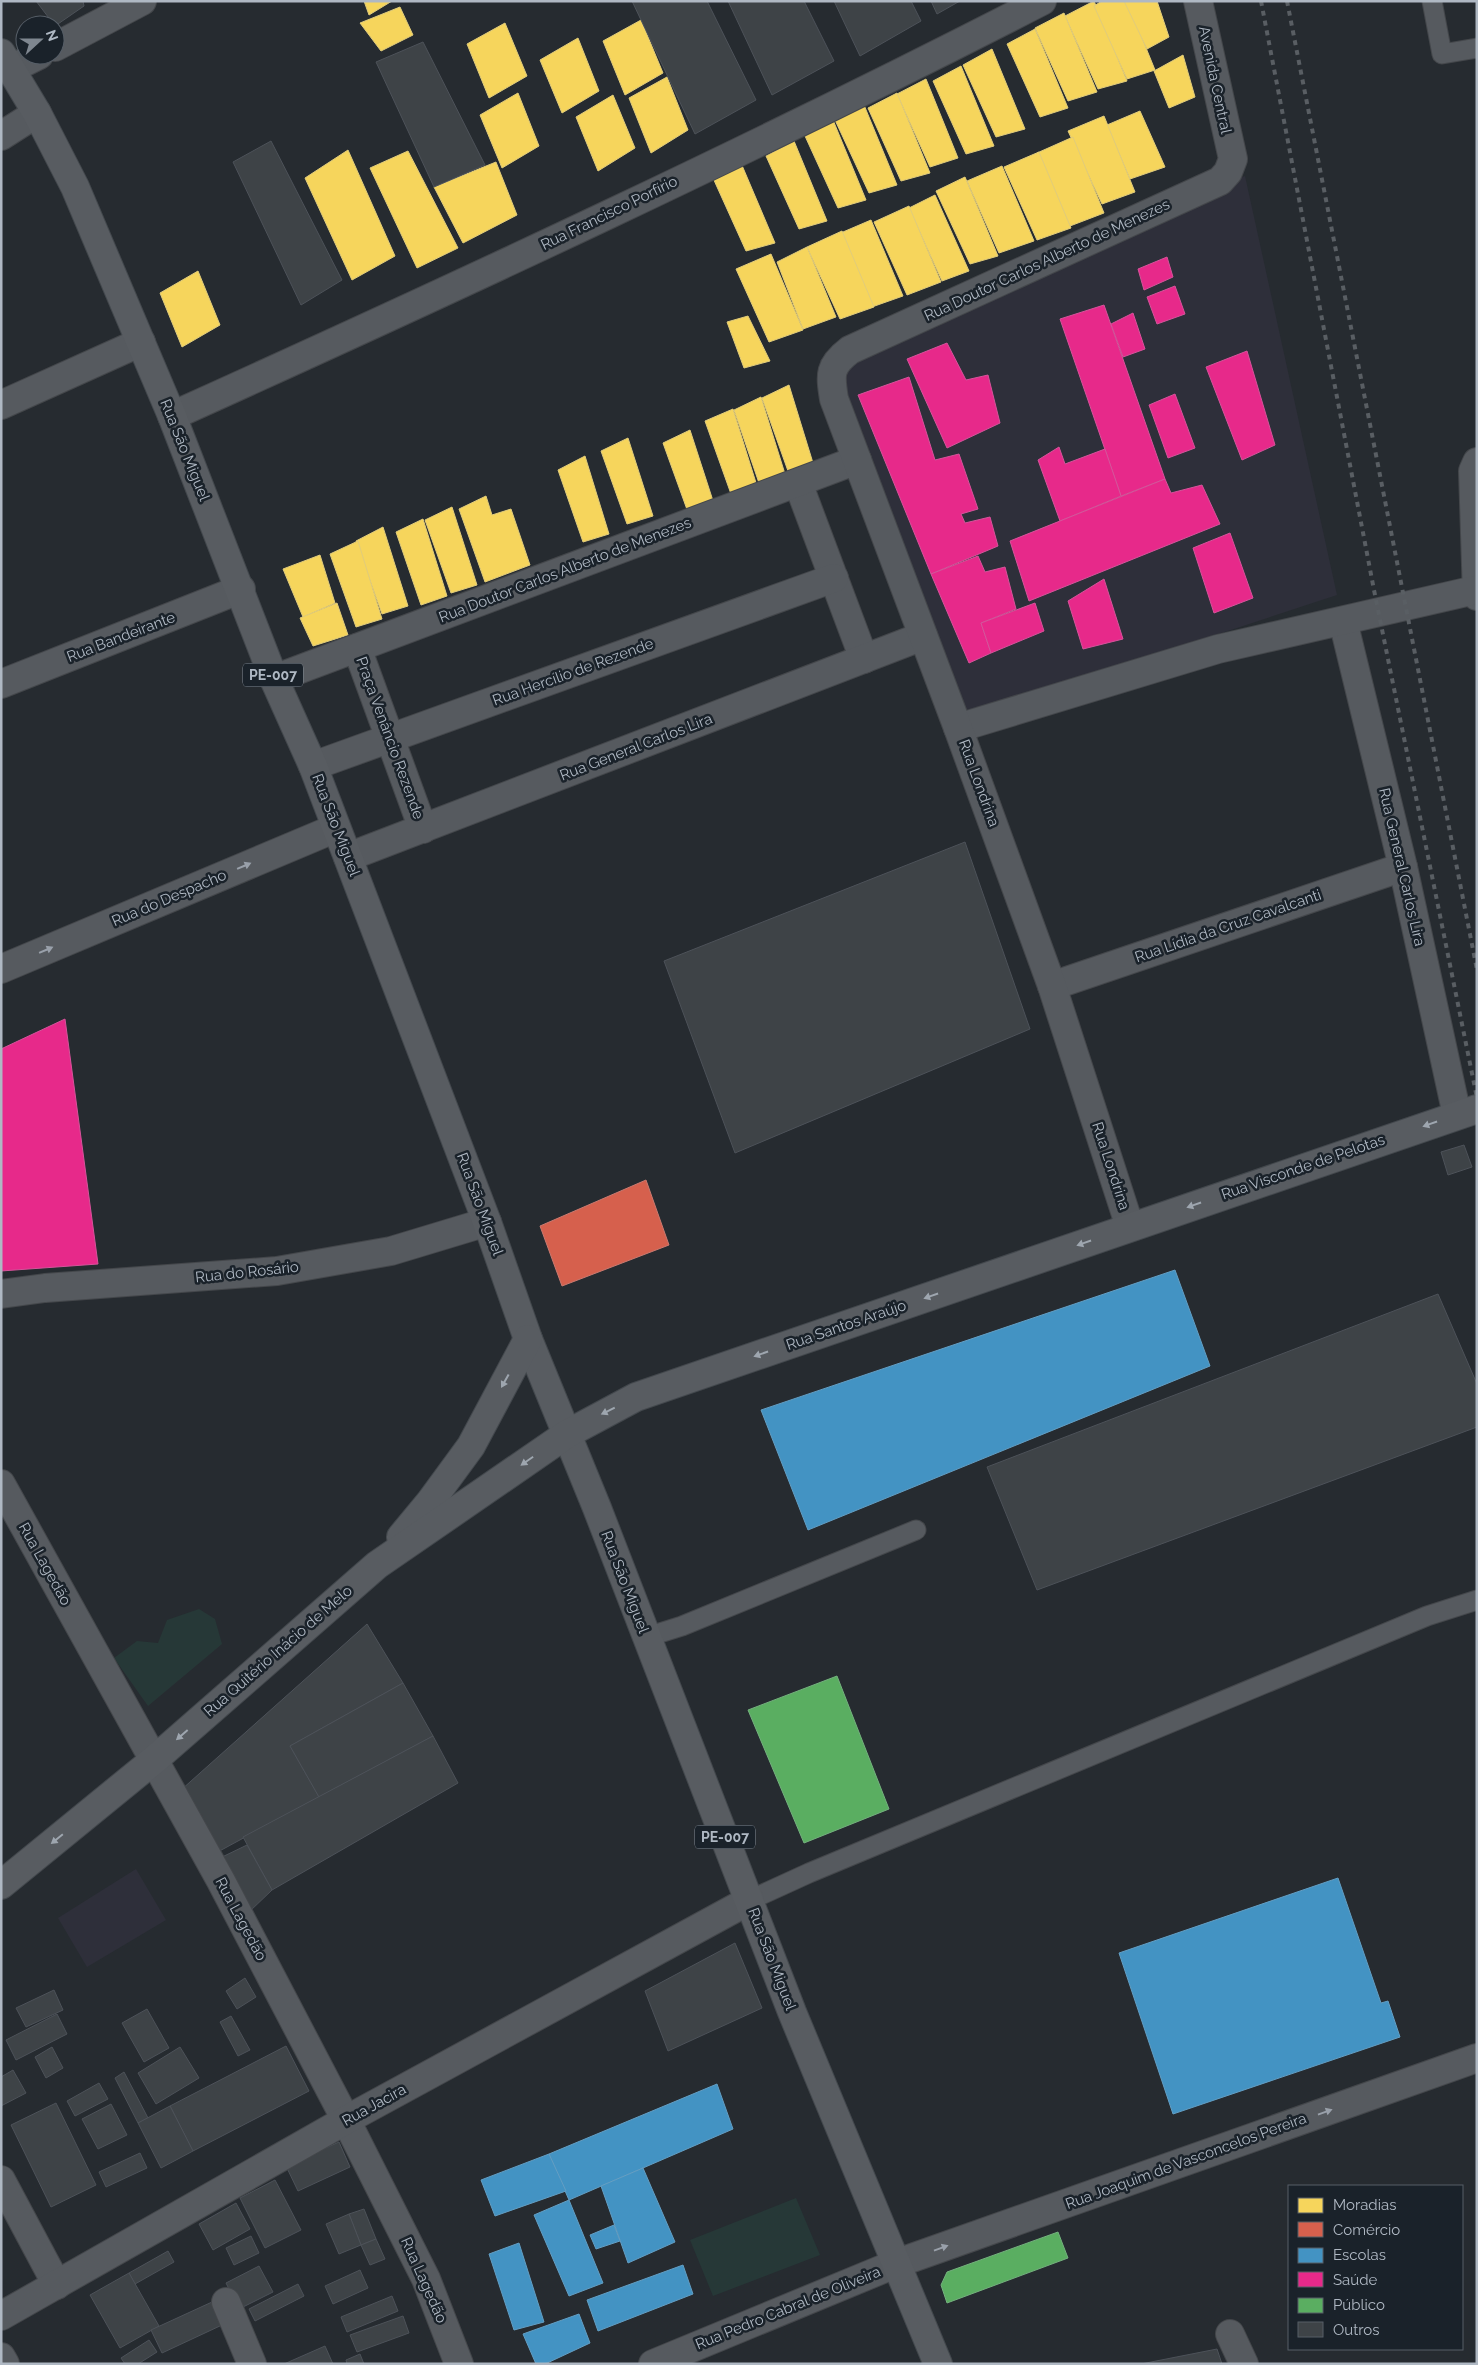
<svg xmlns="http://www.w3.org/2000/svg" width="1478" height="2365" font-family="Raleway,sans-serif">
  <style>
    .medical { fill: #2e2f3a }
    .green { fill: #263837 }
    .homes { fill: #f6d55c; stroke: #e1cc7b }
    .shops { fill: #d6604d; stroke: #ca7a70 }
    .schools { fill: #4393c3; stroke: #639ec3 }
    .health { fill: #e7298a; stroke: #d6549b }
    .public { fill: #5aae61; stroke: #74b17e }
    .building { fill: #3e4347; stroke: #4d5259 }
    .lines { fill: none; stroke-linecap: round; stroke-linejoin: round }
    .lane-casing { stroke: #44474b; stroke-width: 21 }
    .street-casing { stroke: #44474b; stroke-width: 30 }
    .primary-casing { stroke: #43484d; stroke-width: 30 }
    .lane { stroke: #565a5f; stroke-width: 19 }
    .street { stroke: #565a5f; stroke-width: 28 }
    .primary { stroke: #585c61; stroke-width: 28 }
    .rail { stroke: #595e63; stroke-width: 4; stroke-dasharray: 5 5; stroke-linecap: butt }
    .oneway { fill: #99a0aa }
    .oneway2 { fill: #9ea6af }
    .labels { text-anchor: middle; dominant-baseline: central; stroke-width: 5; stroke-linejoin: round; paint-order: stroke }
    .shield { fill: #1a222a; stroke: #828b95; stroke-width: 1 }
    .shield-label { font-size: 14px; font-weight: bold; fill: #afb8c3 }
    .street-label { font-size: 15px; fill: #afb8c3; stroke: #1a222a }
  </style>
  <rect width="100%" height="100%" fill="#262b30"/>
  <!-- medical -->
  <g class="medical">
    <path d="M1245 176 1337 595 963 718 820 360Z"/>
    <path d="M136 1869 166 1920 87 1967 58 1918Z"/>
  </g>
  <!-- green -->
  <g class="green">
    <path d="M199 1609 215 1619 222 1644 148 1706 114 1658 137 1641 158 1643 167 1620Z"/>
    <path d="M796 2198 820 2255 713 2296 690 2240Z"/>
  </g>
  <!-- homes -->
  <g class="homes">
    <path d="M364 1H392L369 15Z"/>
    <path d="M1094 1 1127 81 1098 89 1065 16Z"/>
    <path d="M1102 1H1127L1155 70 1127 79 1094 6Z"/>
    <path d="M1124 1H1157L1169 37 1147 49Z"/>
    <path d="M400 7 413 35 381 51 360 23Z"/>
    <path d="M1064 13 1097 92 1068 101 1035 28Z"/>
    <path d="M641 20 663 73 625 95 603 41Z"/>
    <path d="M505 23 527 76 489 98 467 44Z"/>
    <path d="M1035 29 1068 108 1040 117 1007 44Z"/>
    <path d="M578 38 599 91 562 113 540 60Z"/>
    <path d="M992 49 1025 129 996 137 963 65Z"/>
    <path d="M1183 55 1195 97 1169 108 1154 71Z"/>
    <path d="M961 66 994 146 966 154 933 81Z"/>
    <path d="M667 77 688 130 651 153 629 98Z"/>
    <path d="M926 79 958 158 930 167 897 94Z"/>
    <path d="M518 93 539 146 502 168 480 115Z"/>
    <path d="M897 93 930 173 901 181 868 108Z"/>
    <path d="M613 95 635 148 598 171 576 117Z"/>
    <path d="M864 105 897 185 869 193 835 120Z"/>
    <path d="M1140 111 1165 167 1130 179 1107 125Z"/>
    <path d="M1104 116 1135 192 1102 204 1068 131Z"/>
    <path d="M833 120 866 200 838 208 805 136Z"/>
    <path d="M1073 137 1104 213 1070 226 1037 153Z"/>
    <path d="M794 141 827 221 799 229 766 156Z"/>
    <path d="M348 150 395 256 352 280 305 178Z"/>
    <path d="M408 151 458 248 417 268 370 168Z"/>
    <path d="M1039 152 1071 228 1037 240 1004 167Z"/>
    <path d="M496 162 517 215 463 243 434 187Z"/>
    <path d="M741 163 775 243 746 251 713 178Z"/>
    <path d="M1002 166 1034 241 999 253 967 181Z"/>
    <path d="M965 177 998 256 970 264 936 191Z"/>
    <path d="M935 195 969 271 942 281 909 208Z"/>
    <path d="M909 206 941 282 907 295 874 222Z"/>
    <path d="M871 220 903 296 869 308 836 235Z"/>
    <path d="M842 231 874 307 840 319 807 247Z"/>
    <path d="M807 247 836 317 803 329 777 262Z"/>
    <path d="M771 254 803 330 769 342 736 269Z"/>
    <path d="M198 271 220 325 182 347 160 293Z"/>
    <path d="M748 316 770 361 744 368 727 322Z"/>
    <path d="M789 385 813 463 788 471 762 398Z"/>
    <path d="M761 397 785 474 759 483 734 410Z"/>
    <path d="M733 409 757 486 731 494 705 421Z"/>
    <path d="M690 430 715 507 689 515 663 443Z"/>
    <path d="M628 438 653 516 627 524 601 451Z"/>
    <path d="M585 456 609 534 583 542 558 470Z"/>
    <path d="M486 496 492 515 511 509 530 565 485 582 459 509Z"/>
    <path d="M452 507 477 585 451 593 425 520Z"/>
    <path d="M423 519 447 596 421 605 396 532Z"/>
    <path d="M383 527 408 606 382 614 356 541Z"/>
    <path d="M358 541 382 619 356 627 330 554Z"/>
    <path d="M320 555 335 603 303 617 283 569Z"/>
    <path d="M337 603 348 635 313 646 300 618Z"/>
  </g>
  <!-- shops -->
  <path class="shops" d="M646 1180 669 1245 562 1286 540 1226Z"/>
  <!-- schools -->
  <g class="schools">
    <path d="M1175 1270 1210 1366 808 1530 761 1410Z"/>
    <path d="M1338 1878 1381 2003 1388 2001 1400 2037 1173 2114 1119 1953Z"/>
    <path d="M717 2084 733 2129 569 2200 549 2154Z"/>
    <path d="M549 2154 566 2191 495 2216 481 2180Z"/>
    <path d="M643 2168 675 2242 628 2263 601 2186Z"/>
    <path d="M569 2200 603 2283 569 2296 534 2215Z"/>
    <path d="M614 2225 620 2241 596 2249 590 2235Z"/>
    <path d="M519 2243 544 2322 514 2330 489 2254Z"/>
    <path d="M683 2265 693 2294 598 2331 587 2300Z"/>
    <path d="M579 2314 590 2343 545 2364H536L523 2334Z"/>
  </g>
  <!-- health -->
  <g class="health">
    <path d="M1167 257 1173 277 1144 290 1138 269Z"/>
    <path d="M1175 286 1185 314 1157 324 1147 297Z"/>
    <path d="M1104 305 1165 479 1121 496 1060 319Z"/>
    <path d="M1133 313 1145 349 1123 357 1111 324Z"/>
    <path d="M947 343 966 380 988 375 1000 423 947 448 907 359Z"/>
    <path d="M1247 351 1275 445 1242 460 1206 367Z"/>
    <path d="M909 377 935 460 959 454 978 509 961 514 965 523 990 517 998 546 931 574 858 395Z"/>
    <path d="M1175 394 1195 448 1168 458 1149 405Z"/>
    <path d="M1059 447 1065 464 1105 449 1121 496 1060 521 1038 460Z"/>
    <path d="M1165 479 1171 493 1202 485 1220 524 1029 601 1010 541Z"/>
    <path d="M1230 533 1253 598 1214 613 1193 548Z"/>
    <path d="M978 556 985 572 1005 567 1016 609 981 623 991 653 969 663 931 574Z"/>
    <path d="M1104 579 1123 639 1083 649 1068 601Z"/>
    <path d="M1035 603 1044 631 991 653 981 623Z"/>
    <path d="M65 1019 98 1264 1 1271V1049Z"/>
  </g>
  <!-- public -->
  <g class="public">
    <path d="M837 1676 889 1809 804 1843 748 1710Z"/>
    <path d="M1058 2232 1068 2258 947 2303 941 2285 947 2272Z"/>
  </g>
  <!-- building -->
  <g class="building">
    <path d="M36 1H83L84 6 55 26Z"/>
    <path d="M632 1H707L756 100 695 134Z"/>
    <path d="M728 1H804L834 61 772 95Z"/>
    <path d="M834 1H911L921 21 860 56Z"/>
    <path d="M931 1H960L937 14Z"/>
    <path d="M423 42 485 165 434 187 376 62Z"/>
    <path d="M271 141 342 280 301 305 233 162Z"/>
    <path d="M965 842 1030 1029 735 1153 664 961Z"/>
    <path d="M1464 1145 1472 1167 1448 1175 1441 1152Z"/>
    <path d="M1438 1294 1477 1384V1427L1037 1590 987 1467Z"/>
    <path d="M367 1624 403 1683 290 1746 319 1797 214 1854 181 1790Z"/>
    <path d="M403 1683 433 1736 319 1797 290 1746Z"/>
    <path d="M433 1736 458 1783 272 1890 243 1837Z"/>
    <path d="M247 1845 272 1890 249 1912 218 1859Z"/>
    <path d="M735 1943 762 2008 668 2051 645 1991Z"/>
    <path d="M245 1978 256 1997 237 2009 226 1991Z"/>
    <path d="M54 1990 63 2010 26 2027 16 2008Z"/>
    <path d="M147 2009 169 2048 144 2062 122 2023Z"/>
    <path d="M57 2014 67 2034 16 2060 6 2040Z"/>
    <path d="M231 2016 250 2050 238 2056 220 2022Z"/>
    <path d="M286 2046 309 2091 193 2151 170 2106Z"/>
    <path d="M52 2047 63 2068 46 2078 35 2057Z"/>
    <path d="M180 2047 199 2078 156 2104 138 2073Z"/>
    <path d="M13 2070 26 2093 1 2106V2077Z"/>
    <path d="M124 2072 148 2118 138 2123 115 2078Z"/>
    <path d="M99 2083 108 2099 75 2116 67 2101Z"/>
    <path d="M56 2103 96 2185 51 2207 11 2125Z"/>
    <path d="M111 2104 127 2135 98 2149 82 2119Z"/>
    <path d="M170 2106 193 2151 161 2168 138 2123Z"/>
    <path d="M339 2142 350 2167 298 2191 286 2166Z"/>
    <path d="M140 2153 147 2168 106 2187 99 2172Z"/>
    <path d="M275 2180 301 2230 265 2248 240 2198Z"/>
    <path d="M236 2203 250 2229 213 2250 199 2224Z"/>
    <path d="M364 2209 376 2239 361 2245 349 2214Z"/>
    <path d="M349 2214 361 2245 339 2254 326 2224Z"/>
    <path d="M251 2236 259 2253 234 2265 226 2248Z"/>
    <path d="M376 2239 385 2259 370 2265 361 2245Z"/>
    <path d="M168 2251 174 2262 135 2284 129 2273Z"/>
    <path d="M259 2266 273 2292 239 2309 226 2283Z"/>
    <path d="M360 2270 368 2288 333 2304 325 2286Z"/>
    <path d="M129 2273 159 2326 120 2348 90 2295Z"/>
    <path d="M298 2284 304 2296 255 2321 249 2309Z"/>
    <path d="M392 2296 398 2311 347 2332 341 2317Z"/>
    <path d="M212 2302 222 2325 162 2353 151 2330Z"/>
    <path d="M403 2316 409 2333 357 2352 350 2335Z"/>
    <path d="M149 2340 157 2352 138 2364H125L121 2358Z"/>
    <path d="M325 2346 333 2364H284Z"/>
    <path d="M1217 2349 1222 2364H1141Z"/>
    <path d="M360 2354 364 2364H347L346 2360Z"/>
  </g>
  <g class="lines">
    <defs>
      <g id="lane">
        <path d="M1432 1 1442 54 1477 48"/>
        <path d="M647 1637 682 1626 916 1530"/>
        <path d="M750 1900 809 1873 1427 1616 1477 1600"/>
      </g>
      <g id="street">
        <path d="M55 47 142 1"/>
        <path d="M11 69 39 55"/>
        <path d="M1 136 37 113"/>
        <path d="M1 405 141 342"/>
        <path d="M172 416C464 284 756 148 1042 1"/>
        <path d="M1477 462 1473 471 1477 596"/>
        <path d="M798 483 864 659"/>
        <path d="M1343 621 1403 867 1457 1115"/>
        <path d="M357 648 423 829"/>
        <path d="M274 679 857 460"/>
        <path d="M1 684 241 589"/>
        <path d="M958 728 1218 649 1475 590"/>
        <path d="M313 766 834 578"/>
        <path d="M348 857 923 636"/>
        <path d="M1 969 336 828"/>
        <path d="M1052 986 1403 867"/>
        <path d="M1130 1227 1052 986 958 728 834 399C830 374 829 366 850 350L1220 181 1228 172 1233 159 1198 1"/>
        <path d="M1 1294 45 1288 277 1271 391 1251 487 1222"/>
        <path d="M1 1484 221 1881 346 2120 426 2279 459 2364"/>
        <path d="M1 2180 57 2285"/>
        <path d="M226 2302 252 2364"/>
        <path d="M1 2316 346 2120 750 1900"/>
        <path d="M1230 2334 1244 2364"/>
        <path d="M1 2357 5 2364"/>
        <path d="M653 2364 895 2264 1477 2058"/>
      </g>
      <g id="primary">
        <path d="M1 53 37 113 75 187 172 416 274 679 313 766 487 1222 528 1339 597 1508 792 2012 938 2364"/>
        <path d="M401 1537 430 1502 471 1446 528 1339"/>
        <path d="M1 1885 154 1760 377 1565 567 1434 636 1397 1477 1109"/>
      </g>
    </defs>
    <!-- lane casing -->
    <use href="#lane" class="lane-casing"/>
    <!-- street casing -->
    <use href="#street" class="street-casing"/>
    <!-- primary casing -->
    <use href="#primary" class="primary-casing"/>
    <!-- lane -->
    <use href="#lane" class="lane"/>
    <!-- street -->
    <use href="#street" class="street"/>
    <!-- primary -->
    <use href="#primary" class="primary"/>
    <!-- rail -->
    <g class="rail">
      <path d="M1261 1 1374 590 1477 1098"/>
      <path d="M1287 1 1477 970"/>
    </g>
  </g>
  <!-- one-way arrows -->
  <defs><path id="oneway-solid" d="M-6-.8H1V-3.2L6.5 0L1 3.2V.8H-6Z" transform="scale(1.25)"/></defs>
  <g class="oneway">
    <use href="#oneway-solid" transform="translate(244 866) rotate(-23)"/>
    <use href="#oneway-solid" transform="translate(46 950) rotate(-23)"/>
    <use href="#oneway-solid" transform="translate(1325 2112) rotate(-20)"/>
    <use href="#oneway-solid" transform="translate(941 2248) rotate(-20)"/>
  </g>
  <g class="oneway2">
    <use href="#oneway-solid" transform="translate(1430 1124) rotate(161)"/>
    <use href="#oneway-solid" transform="translate(1194 1205) rotate(161)"/>
    <use href="#oneway-solid" transform="translate(1084 1243) rotate(161)"/>
    <use href="#oneway-solid" transform="translate(931 1296) rotate(161)"/>
    <use href="#oneway-solid" transform="translate(761 1354) rotate(161)"/>
    <use href="#oneway-solid" transform="translate(505 1381) rotate(119)"/>
    <use href="#oneway-solid" transform="translate(608 1411) rotate(154)"/>
    <use href="#oneway-solid" transform="translate(527 1461) rotate(145)"/>
    <use href="#oneway-solid" transform="translate(182 1735) rotate(139)"/>
    <use href="#oneway-solid" transform="translate(57 1839) rotate(141)"/>
  </g>
  <g class="labels">
    <!-- shield labels -->
    <g class="shield">
      <rect x="243" y="663.5" width="60" height="23" rx="4"/>
      <rect x="695" y="1825.5" width="60" height="23" rx="4"/>
    </g>
    <g class="shield-label">
      <text x="273" y="675">PE-007</text>
      <text x="725" y="1837">PE-007</text>
    </g>
    <!-- street labels -->
    <g class="street-label">
      <text transform="translate(1215 80) rotate(78)">Avenida Central</text>
      <text transform="translate(609 213) rotate(-26)">Rua Francisco Porfírio</text>
      <text transform="translate(1047 260) rotate(-25)">Rua Doutor Carlos Alberto de Menezes</text>
      <text transform="translate(185 450) rotate(68)">Rua São Miguel</text>
      <text transform="translate(565 570) rotate(-21)">Rua Doutor Carlos Alberto de Menezes</text>
      <text transform="translate(121 637) rotate(-21)">Rua Bandeirante</text>
      <text transform="translate(573 672) rotate(-20)">Rua Hercílio de Rezende</text>
      <text transform="translate(390 738) rotate(70)">Praça Venâncio Rezende</text>
      <text transform="translate(636 747) rotate(-21)">Rua General Carlos Lira</text>
      <text transform="translate(979 783) rotate(70)">Rua Londrina</text>
      <text transform="translate(336 825) rotate(69)">Rua São Miguel</text>
      <text transform="translate(1402 867) rotate(77)">Rua General Carlos Lira</text>
      <text transform="translate(169 898) rotate(-23)">Rua do Despacho</text>
      <text transform="translate(1228 926) rotate(-19)">Rua Lídia da Cruz Cavalcanti</text>
      <text transform="translate(1111 1166) rotate(72)">Rua Londrina</text>
      <text transform="translate(1303 1167) rotate(-19)">Rua Visconde de Pelotas</text>
      <text transform="translate(480 1204) rotate(70)">Rua São Miguel</text>
      <text transform="translate(247 1272) rotate(-6)">Rua do Rosário</text>
      <text transform="translate(846 1325) rotate(-19)">Rua Santos Araújo</text>
      <text transform="translate(45 1564) rotate(61)">Rua Lagedão</text>
      <text transform="translate(625 1582) rotate(69)">Rua São Miguel</text>
      <text transform="translate(278 1651) rotate(-41)">Rua Quitério Inácio de Melo</text>
      <text transform="translate(241 1919) rotate(62)">Rua Lagedão</text>
      <text transform="translate(772 1959) rotate(69)">Rua São Miguel</text>
      <text transform="translate(374 2105) rotate(-29)">Rua Jacira</text>
      <text transform="translate(1186 2161) rotate(-20)">Rua Joaquim de Vasconcelos Pereira</text>
      <text transform="translate(424 2280) rotate(66)">Rua Lagedão</text>
      <text transform="translate(788 2308) rotate(-22)">Rua Pedro Cabral de Oliveira</text>
    </g>
  </g>
  <!-- border -->
  <rect width="1478" height="2365" fill="none" stroke="#afb8c3" stroke-width="5"/>
  <!-- legend -->
  <rect x="1288" y="2185" width="175" height="165" fill="#1a222a" stroke="#565e67"/>
  <rect x="1298" y="2198" width="25" height="15" fill="#f6d55c" stroke="#565e67"/>
  <text x="1333" y="2210" font-size="15" fill="#afb8c3">Moradias</text>
  <rect x="1298" y="2222" width="25" height="15" fill="#d6604d" stroke="#565e67"/>
  <text x="1333" y="2235" font-size="15" fill="#afb8c3">Comércio</text>
  <rect x="1298" y="2248" width="25" height="15" fill="#4393c3" stroke="#565e67"/>
  <text x="1333" y="2260" font-size="15" fill="#afb8c3">Escolas</text>
  <rect x="1298" y="2272" width="25" height="15" fill="#e7298a" stroke="#565e67"/>
  <text x="1333" y="2285" font-size="15" fill="#afb8c3">Saúde</text>
  <rect x="1298" y="2298" width="25" height="15" fill="#5aae61" stroke="#565e67"/>
  <text x="1333" y="2310" font-size="15" fill="#afb8c3">Público</text>
  <rect x="1298" y="2322" width="25" height="15" fill="#3e4347" stroke="#565e67"/>
  <text x="1333" y="2335" font-size="15" fill="#afb8c3">Outros</text>
  <!-- north arrow -->
  <g transform="translate(40 40) rotate(69)"><circle r="24" fill="#1a222a" stroke="#565e67"/>
  <path d="M0-4L9 19L0 12L-9 19Z" fill="#7f8790"/>
  <text y="-8" font-size="14" font-weight="bold" text-anchor="middle" fill="#afb8c3">N</text>
  </g>
</svg>
